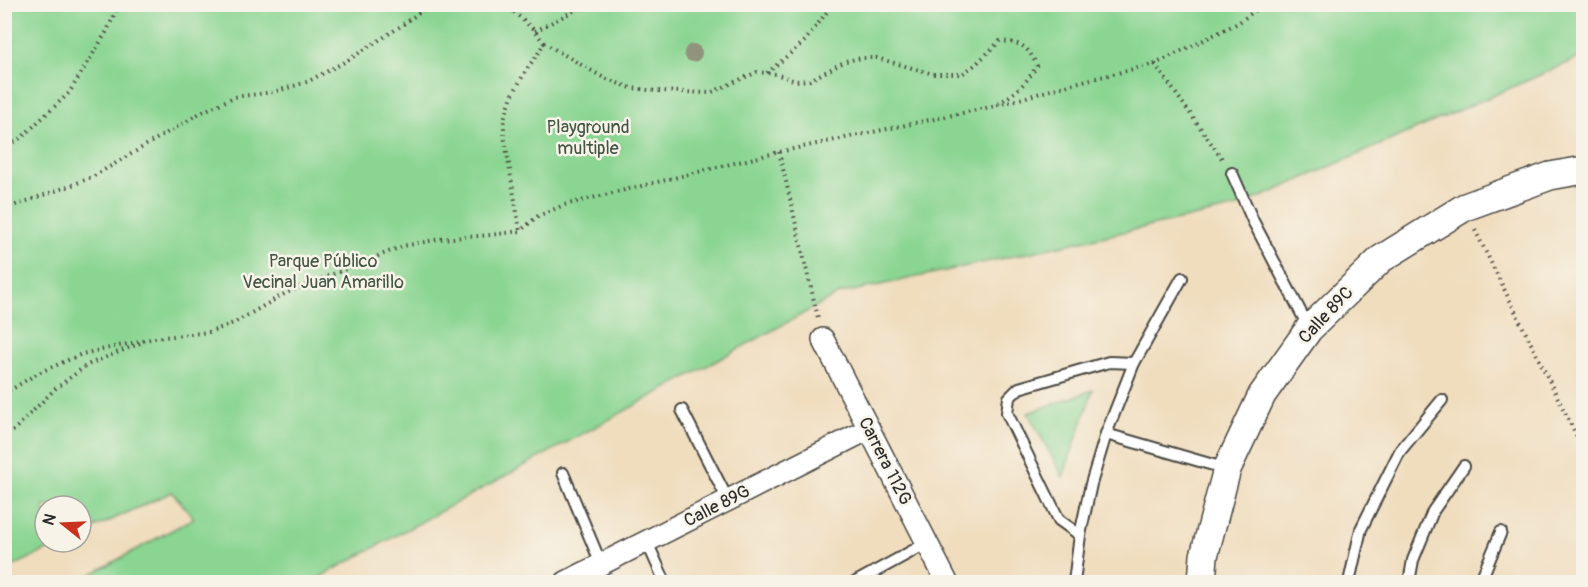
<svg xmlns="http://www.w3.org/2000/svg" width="1588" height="587" font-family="Pangolin,sans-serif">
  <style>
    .green { fill: #8ad592; stroke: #5a805e; stroke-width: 1.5 }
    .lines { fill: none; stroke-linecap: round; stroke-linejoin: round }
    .service-casing { stroke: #494641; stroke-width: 14 }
    .minor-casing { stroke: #494641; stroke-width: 24 }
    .tertiary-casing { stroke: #494641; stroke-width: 30 }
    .path { stroke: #494641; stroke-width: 4; stroke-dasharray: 1.5 4.5; stroke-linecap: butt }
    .service { stroke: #fff; stroke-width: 10 }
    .minor { stroke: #fff; stroke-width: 21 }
    .tertiary { stroke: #fff; stroke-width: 27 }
    .tree { fill: #91937b }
    .labels { text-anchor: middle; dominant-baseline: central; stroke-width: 5; stroke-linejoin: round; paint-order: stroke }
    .park-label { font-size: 18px; fill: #435645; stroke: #f7f3e8 }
    .street-label { font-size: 18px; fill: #2b2b2b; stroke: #f7f3e8 }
  </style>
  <rect width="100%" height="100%" fill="#f7f3e8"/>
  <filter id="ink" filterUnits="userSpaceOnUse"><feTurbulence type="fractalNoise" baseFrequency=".0167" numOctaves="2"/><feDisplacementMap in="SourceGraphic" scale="12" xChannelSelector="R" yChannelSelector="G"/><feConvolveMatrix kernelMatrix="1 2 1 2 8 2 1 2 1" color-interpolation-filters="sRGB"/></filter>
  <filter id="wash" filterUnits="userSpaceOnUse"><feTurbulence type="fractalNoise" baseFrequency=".008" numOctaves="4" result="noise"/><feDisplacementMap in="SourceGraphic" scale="24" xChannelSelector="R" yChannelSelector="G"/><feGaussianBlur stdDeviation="1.35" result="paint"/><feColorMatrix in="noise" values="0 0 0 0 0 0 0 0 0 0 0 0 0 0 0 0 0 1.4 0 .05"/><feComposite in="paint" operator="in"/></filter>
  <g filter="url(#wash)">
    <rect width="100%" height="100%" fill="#f0ddbe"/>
    <!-- green -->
    <g class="green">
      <path d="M1583 4 1584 55 1581 57 1238 207 839 294 311 582H77L194 518 172 492 81 534V506H45V542H64L5 570 4 5Z"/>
      <path d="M1093 390 1063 477 1028 413Z"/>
    </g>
  </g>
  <g filter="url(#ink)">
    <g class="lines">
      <defs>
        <g id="service">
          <path d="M1232 173 1253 221 1309 328"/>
          <path d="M682 410 728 500"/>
          <path d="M1106 434 1227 469"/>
          <path d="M563 473 601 564"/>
          <path d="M1080 535 1059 520 1007 413 1009 398 1019 388 1109 362 1134 363"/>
          <path d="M647 542 665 582"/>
          <path d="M856 582 927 543"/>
          <path d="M1074 582 1080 535 1091 484 1106 434 1134 363 1182 278"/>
          <path d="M1349 582 1361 529 1400 451 1442 400"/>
          <path d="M1409 582 1413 560 1433 511 1464 466"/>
          <path d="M1480 582 1501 532"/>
        </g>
        <g id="minor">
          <path d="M823 339 947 582"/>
          <path d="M566 582 869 429"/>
        </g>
        <path id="tertiary" d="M1202 582 1204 556 1227 469 1262 395 1309 329 1381 259 1465 207 1550 176 1584 170"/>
      </defs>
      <!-- service casing -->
      <use href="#service" class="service-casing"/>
      <!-- minor casing -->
      <use href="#minor" class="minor-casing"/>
      <!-- tertiary casing -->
      <use href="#tertiary" class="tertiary-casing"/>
      <!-- path -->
      <g class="path">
        <path d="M505 4 535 31 544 43 537 55 526 70 512 96 504 119V135L520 231"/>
        <path d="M535 31 587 4"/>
        <path d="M544 43 604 78 631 88 657 91 710 93 757 72 776 74 796 81 810 80 846 61 862 58H877L933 74H962L975 65 1000 41C1022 43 1027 45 1037 66 1026 83 1017 92 999 103"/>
        <path d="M1155 64 1223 160"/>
        <path d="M767 73 805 41 833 4"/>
        <path d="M4 149 22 137 69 93 107 31 119 4"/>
        <path d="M779 152 818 318"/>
        <path d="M4 209 70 186 94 176 202 112 234 97 274 92 307 82 348 60 398 28 431 4"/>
        <path d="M1475 230 1584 451"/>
        <path d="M4 394 38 373 82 354 155 338 209 332 234 323 286 293 403 246 440 239 491 235 520 231 538 216 564 205 779 152 995 106 1075 83 1155 64 1238 23 1264 4"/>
        <path d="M4 411V426"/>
        <path d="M4 440 55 389 87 365 143 342"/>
      </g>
      <!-- service -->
      <use href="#service" class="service"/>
      <!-- minor -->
      <use href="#minor" class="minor"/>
      <!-- tertiary -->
      <use href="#tertiary" class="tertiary"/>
    </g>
    <!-- trees -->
    <circle class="tree" cx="693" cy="53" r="9"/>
  </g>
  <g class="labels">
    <!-- park labels -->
    <g class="park-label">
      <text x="588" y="127">Playground<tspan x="588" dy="21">multiple</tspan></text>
      <text x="323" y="261">Parque Público<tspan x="323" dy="21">Vecinal Juan Amarillo</tspan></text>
    </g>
    <!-- street labels -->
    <g class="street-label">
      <text transform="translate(1326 315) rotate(-47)">Calle 89C</text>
      <text transform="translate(885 461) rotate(63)">Carrera 112G</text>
      <text transform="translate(717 506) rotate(-27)">Calle 89G</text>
    </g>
  </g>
  <!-- margin -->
  <rect width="1588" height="587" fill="none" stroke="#f7f3e8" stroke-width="24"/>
  <!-- north arrow -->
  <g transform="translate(63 524) rotate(288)"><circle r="28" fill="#f7f3e8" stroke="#a5a39c" stroke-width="1.5"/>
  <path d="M0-4.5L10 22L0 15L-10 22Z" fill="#c8321e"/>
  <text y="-9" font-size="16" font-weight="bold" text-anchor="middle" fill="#2b2b2b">N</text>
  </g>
</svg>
